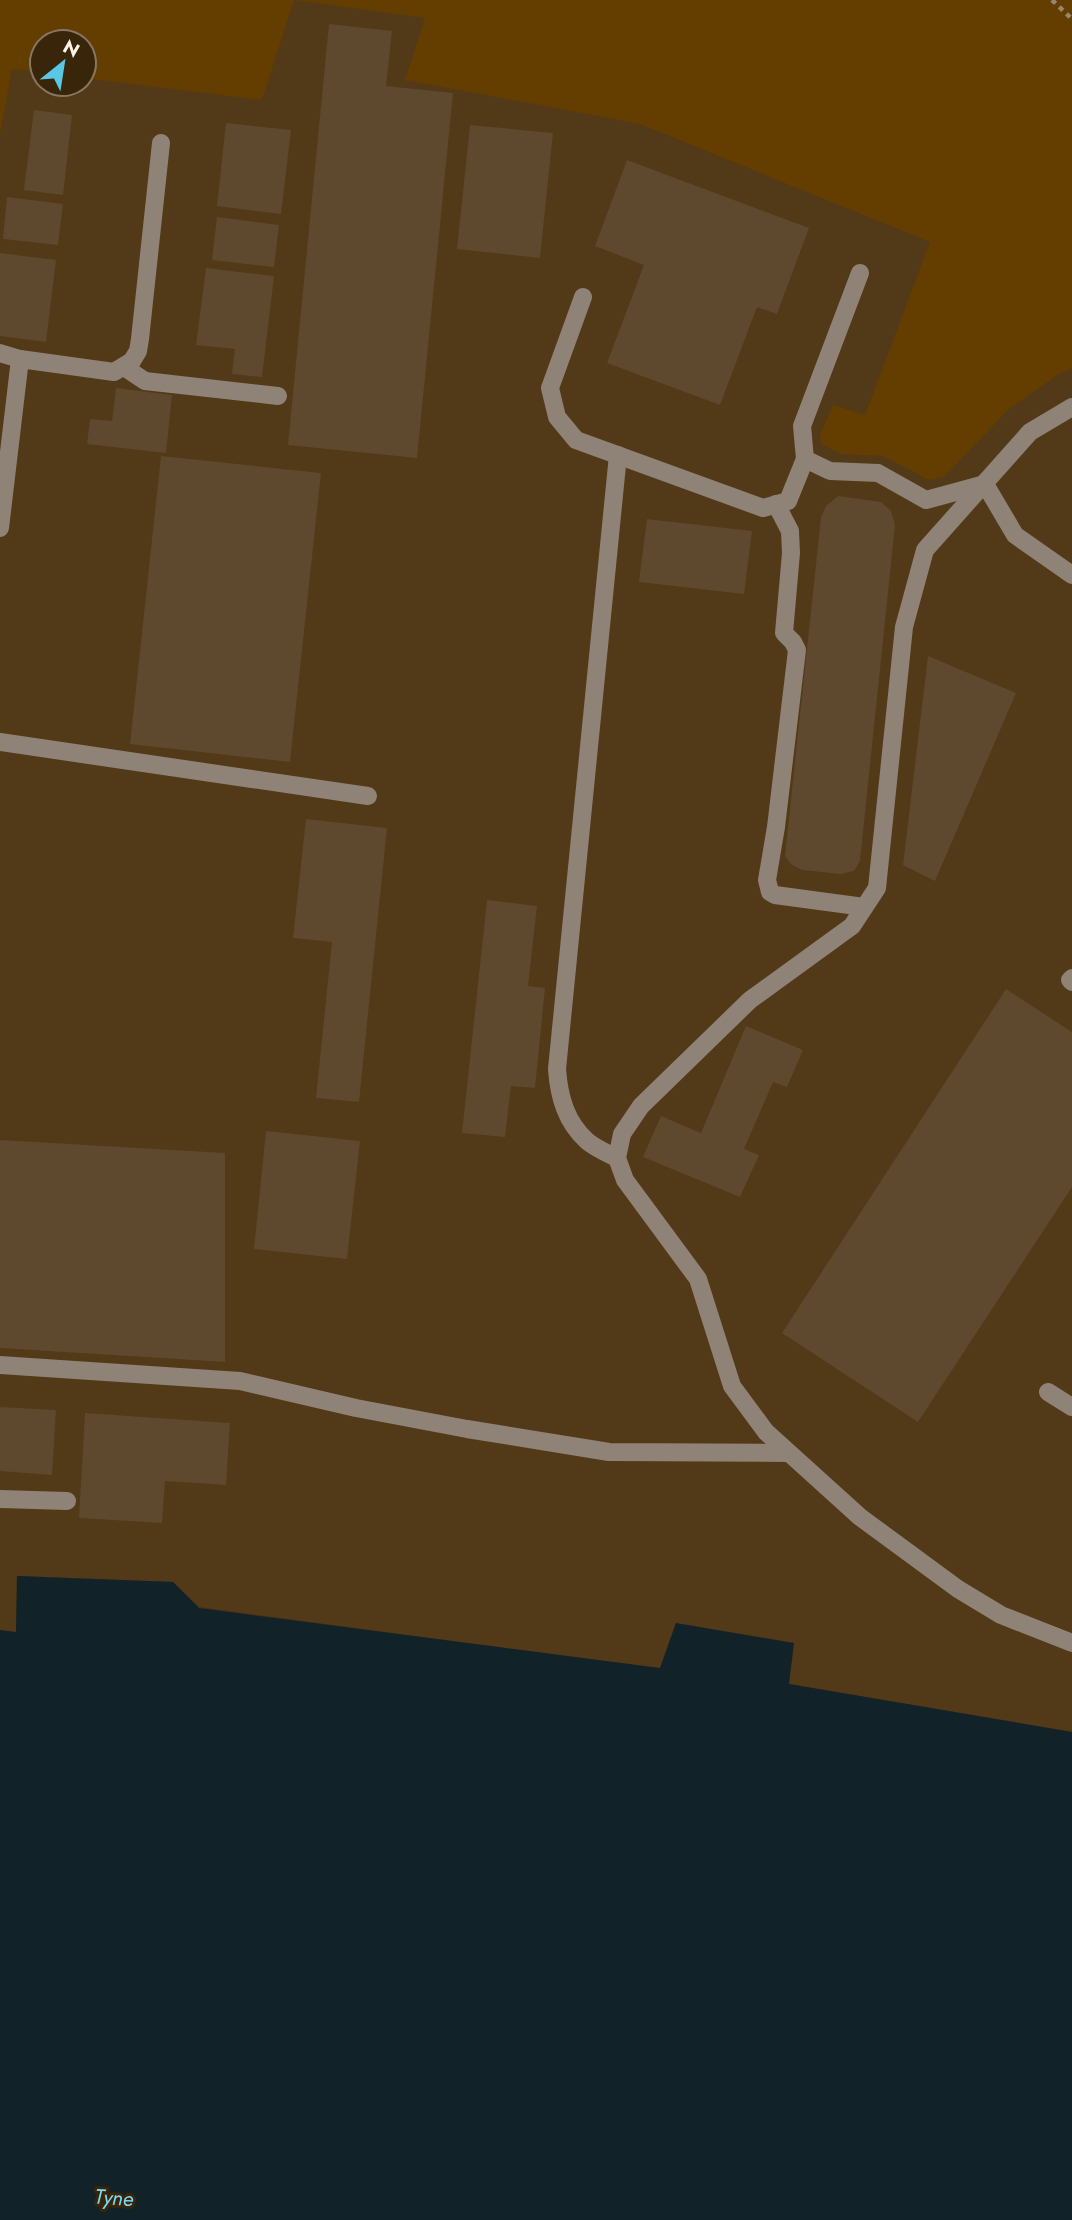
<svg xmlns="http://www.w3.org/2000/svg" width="1072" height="2220" font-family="Jost,sans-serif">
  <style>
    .built { fill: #523917; fill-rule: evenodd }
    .green { fill: #633e00 }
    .water { fill: #112328 }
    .building { fill: #5e492e }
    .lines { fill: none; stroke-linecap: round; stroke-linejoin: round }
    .path { stroke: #968671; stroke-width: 4.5; stroke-dasharray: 5 5; stroke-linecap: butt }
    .minor { stroke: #8e8376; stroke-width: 18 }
    .labels { text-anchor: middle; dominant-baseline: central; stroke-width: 6; stroke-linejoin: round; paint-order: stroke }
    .water-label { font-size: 21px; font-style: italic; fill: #7ddaf3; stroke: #39250a }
  </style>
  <rect width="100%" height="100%" fill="#443015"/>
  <!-- built -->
  <path class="built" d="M0 0H450L1072 241V1732L789 1684 676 1623 660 1669 199 1607 173 1582 17 1576 16 1633 0 1630ZM42 42H84V84H42Z"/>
  <!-- green -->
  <path class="green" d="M0 0H1072V369L1062 372 1008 410 944 477 929 480 883 456 841 454 821 444 820 435 833 405 865 415 930 242 640 124 405 80 425 18 294 0 262 100 84 78V42H42V72L12 69 0 134Z"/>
  <!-- water -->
  <path class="water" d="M17 1576 173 1582 199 1608 660 1668 676 1623 794 1643 789 1684 1072 1732V2220H0V1630L16 1632Z"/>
  <!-- building -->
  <g class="building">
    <path d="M329 24 392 31 386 86 453 93 417 458 288 445Z"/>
    <path d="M34 110 72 115 63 195 24 190Z"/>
    <path d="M226 123 291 130 281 214 217 206Z"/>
    <path d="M470 125 553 133 540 258 457 249Z"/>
    <path d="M627 160 809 228 777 314 757 307 720 405 607 363 644 265 595 246Z"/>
    <path d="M7 197 63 204 58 245 3 239Z"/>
    <path d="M217 217 279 225 274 267 212 260Z"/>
    <path d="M0 253 56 260 46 342 0 336Z"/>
    <path d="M206 268 274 276 262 377 232 374 235 349 196 345Z"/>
    <path d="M116 388 172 395 166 453 87 444 90 419 112 421Z"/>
    <path d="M161 456 321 473 290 762 130 744Z"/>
    <path d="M838 496 881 502 891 511 895 525 860 861 854 871 841 874 802 870 792 865 785 856 821 517 826 506Z"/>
    <path d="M647 519 752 531 744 594 639 582Z"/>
    <path d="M928 656 1016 693 935 881 903 865Z"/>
    <path d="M306 819 387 828 359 1102 316 1098 332 942 293 938Z"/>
    <path d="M487 900 537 906 528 986 545 988 535 1088 511 1086 505 1137 462 1133Z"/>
    <path d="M1006 989 1072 1032V1187L918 1422 782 1333Z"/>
    <path d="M746 1026 803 1050 787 1087 773 1082 744 1149 759 1155 740 1197 643 1157 661 1116 701 1133Z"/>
    <path d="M266 1131 360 1141 347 1259 254 1249Z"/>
    <path d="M0 1140 225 1153V1362L0 1348Z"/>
    <path d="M0 1407 56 1410 52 1475 0 1471Z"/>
    <path d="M85 1413 230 1423 226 1485 165 1481 162 1523 79 1518Z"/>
  </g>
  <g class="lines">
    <!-- path -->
    <path class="path" d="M1052 0 1072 19"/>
    <!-- minor -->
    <g class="minor">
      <path d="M583 297 550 388 557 417 576 440 763 508 788 501 805 459 830 471 878 473 926 500 985 484"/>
      <path d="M0 353 20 359 114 372 132 361 138 351 140 339 161 143"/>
      <path d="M124 367 145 381 278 396"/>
      <path d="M1072 407 1030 432 925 550 904 627 877 888 852 926 750 1000 641 1106 622 1134 617 1158 625 1180 698 1279 732 1386 766 1432 860 1517 958 1589 1001 1615 1072 1643"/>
      <path d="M805 459 802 426 860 273"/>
      <path d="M985 484 1015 535 1072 575"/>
      <path d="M776 504 790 531 791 553 784 633 793 642 797 650 776 827 767 880 770 892 775 895 864 907"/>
      <path d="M0 528 20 359"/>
      <path d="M0 742 368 796"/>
      <path d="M1072 978 1070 980 1072 982"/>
      <path d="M617 1158C607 1153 595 1148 587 1141 566 1122 559 1097 557 1069L618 455"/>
      <path d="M0 1365 240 1381 356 1408 467 1429 609 1452 788 1453"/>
      <path d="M1048 1392 1072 1407"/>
      <path d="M0 1499 67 1501"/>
    </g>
  </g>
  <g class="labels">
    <!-- water labels -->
    <g class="water-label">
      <text transform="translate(114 2198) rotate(4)">Tyne</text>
    </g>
  </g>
  <!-- north arrow -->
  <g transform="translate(63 63) rotate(30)"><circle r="33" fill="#39250a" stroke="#877762" stroke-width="2"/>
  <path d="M0-5L12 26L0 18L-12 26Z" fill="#59c8e5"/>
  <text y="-10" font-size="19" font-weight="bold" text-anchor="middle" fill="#fdf3e6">N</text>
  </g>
</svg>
